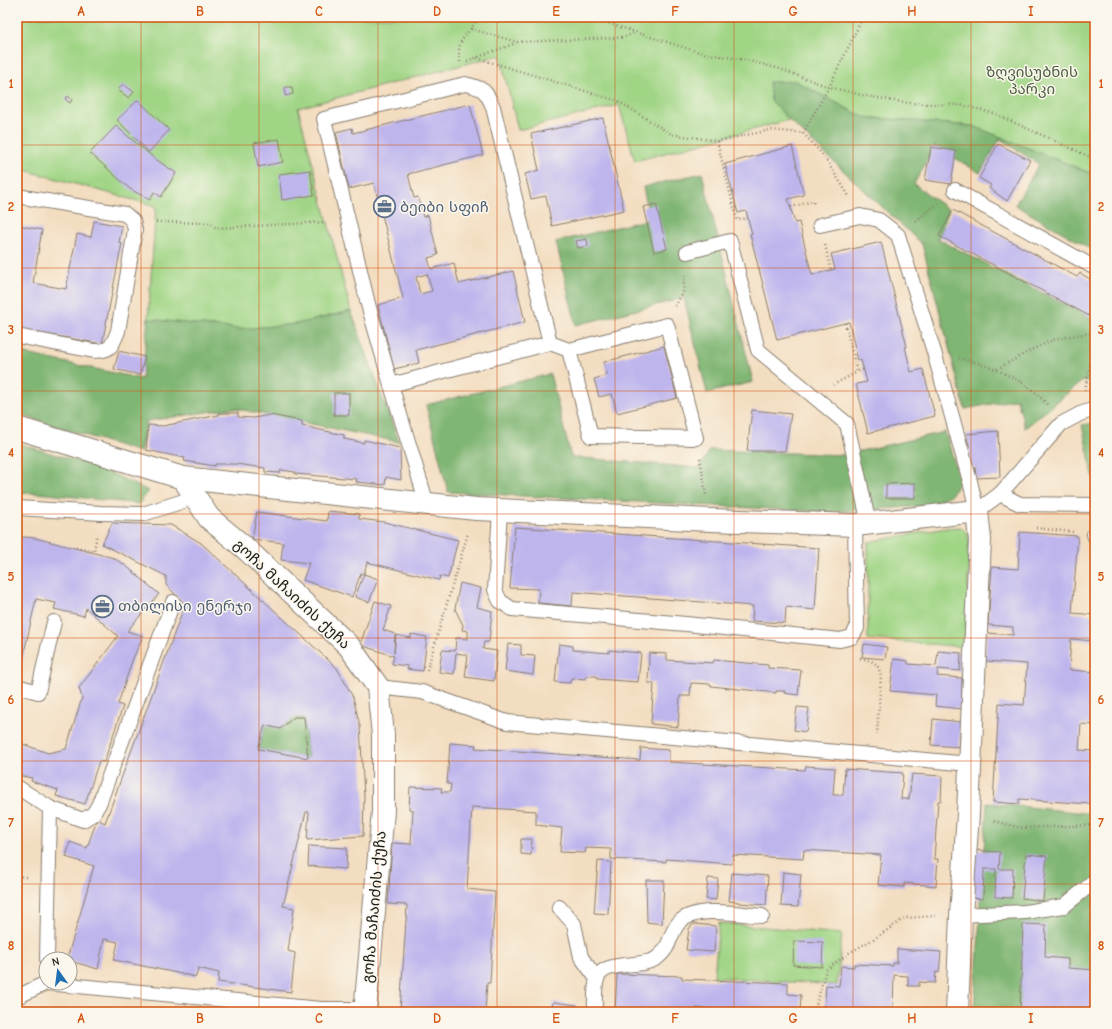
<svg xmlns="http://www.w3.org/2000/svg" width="1112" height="1029" font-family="'Comic Neue','Noto Sans Georgian',sans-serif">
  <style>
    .green { fill: #a1d586; stroke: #5e7851 }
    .forest { fill: #80b673; stroke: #4e6948 }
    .building { fill: #beb5ed; fill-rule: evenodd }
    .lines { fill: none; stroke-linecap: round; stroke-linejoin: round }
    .lane-casing { stroke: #887c6e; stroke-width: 16 }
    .street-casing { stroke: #887c6e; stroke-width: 24 }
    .path { stroke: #887c6e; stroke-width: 2.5; stroke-dasharray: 1 3; stroke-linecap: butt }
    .lane { stroke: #fff; stroke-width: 14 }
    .street { stroke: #fff; stroke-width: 22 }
    .grid { fill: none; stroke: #d4530e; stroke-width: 1; stroke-opacity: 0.55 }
    .labels { text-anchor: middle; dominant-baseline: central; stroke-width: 3; stroke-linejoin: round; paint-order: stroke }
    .park-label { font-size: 15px; fill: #4b5d41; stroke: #fbf7ec }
    .service-label { font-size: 15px; fill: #4e5e75; stroke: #fbf7ec; text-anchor: start }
    .street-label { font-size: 15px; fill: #1c1c1c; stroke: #fbf7ec }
    .neatline { fill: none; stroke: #d4530e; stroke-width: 1.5 }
    .grid-label { font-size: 13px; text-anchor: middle; font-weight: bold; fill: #d4530e }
  </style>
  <rect width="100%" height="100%" fill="#fbf7ec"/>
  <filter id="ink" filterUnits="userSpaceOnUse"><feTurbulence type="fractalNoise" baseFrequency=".025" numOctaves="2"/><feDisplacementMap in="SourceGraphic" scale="8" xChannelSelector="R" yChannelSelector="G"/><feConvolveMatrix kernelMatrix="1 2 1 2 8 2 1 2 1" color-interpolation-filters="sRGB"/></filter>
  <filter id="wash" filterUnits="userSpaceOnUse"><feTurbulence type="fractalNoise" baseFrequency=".012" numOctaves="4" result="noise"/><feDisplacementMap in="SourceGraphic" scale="16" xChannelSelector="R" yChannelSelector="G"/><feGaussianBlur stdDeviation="0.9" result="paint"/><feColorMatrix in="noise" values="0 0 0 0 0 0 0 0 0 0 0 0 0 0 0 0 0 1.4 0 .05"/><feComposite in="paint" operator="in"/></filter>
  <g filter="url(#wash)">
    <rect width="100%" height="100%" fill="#f3ddc0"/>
    <!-- green -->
    <g class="green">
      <path d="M17 17H1095V175L973 126 863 117 795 81 771 100 789 120 635 161 619 105 518 130 500 55 298 108 351 311 296 324 239 329 148 319 156 206 17 168Z"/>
      <path d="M961 527 968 534 970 547 965 647 868 639V542L946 528Z"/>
      <path d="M719 923 842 934 837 985 714 977Z"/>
    </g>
    <!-- forest -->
    <g class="forest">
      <path d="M795 81 863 117 973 126 1095 175V246L1093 250 1015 205 1039 164 1000 139 980 173 935 146 914 184 949 210 938 239 1095 320V379L1081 382 1025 428 1017 399 965 409 922 244 789 120 771 100 769 82Z"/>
      <path d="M702 173 753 382 707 393 684 298 576 325 556 242 650 219 643 187Z"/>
      <path d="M351 311 399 442 233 408 147 421 140 452 17 414V352L142 379 148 319 239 329 296 324Z"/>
      <path d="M550 374 571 457 699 468 710 450 843 455 945 432 960 481 951 495 926 506 830 512 448 492 426 405Z"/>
      <path d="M1095 423V484L1082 425Z"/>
      <path d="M17 443 100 468 149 491 139 504 48 494 17 492Z"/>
      <path d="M294 717H304L308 758 258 749 265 725 280 729Z"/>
      <path d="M987 803 1095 814V971L1023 1012H974Z"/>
    </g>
    <g id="blocks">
      <!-- building -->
      <g class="building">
        <path d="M123 84 134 92 129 98 118 90Z"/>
        <path d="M285 87H292L293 94 285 96Z"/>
        <path d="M68 96 72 100 70 103 65 99Z"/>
        <path d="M138 100 169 130 149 152 117 120Z"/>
        <path d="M470 104 483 155 408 174 414 198 418 197 423 217 428 215 438 255 428 258 431 269 454 263 459 284 513 271 525 322 416 350 419 363 394 369 378 305 403 298 374 183 349 189 336 132 352 128 353 133ZM427 274 432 291 420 294 416 277Z"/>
        <path d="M603 118 624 210 552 226 546 196 531 199 525 174 539 170 531 134Z"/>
        <path d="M116 126 154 158 176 173 161 197 154 192 150 200 130 189 90 153Z"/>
        <path d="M279 139 283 162 258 167 254 143Z"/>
        <path d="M998 144 1030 160 1007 201 989 188 991 185 979 178Z"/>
        <path d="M792 146 804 195 788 199 795 223 799 222 812 275 835 269 831 254 881 242 907 347H905L911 372 923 369 935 416 868 433 856 384 867 382 861 360 858 361 849 322 777 340 750 234H752L746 211 738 213 725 164Z"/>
        <path d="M931 147 956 151 951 184 925 180Z"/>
        <path d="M310 170 314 195 282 200 279 174Z"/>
        <path d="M656 204 667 249 654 252 643 207Z"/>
        <path d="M953 210 1077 277 1080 273 1095 282V319L939 236Z"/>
        <path d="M94 221 122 226 119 243H122L102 344 17 329V225L42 230 33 283 66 289 77 234 91 237Z"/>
        <path d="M587 239 588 246 578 248 576 241Z"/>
        <path d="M664 346 677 398 617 413 612 394 599 397 594 379 607 375 604 362Z"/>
        <path d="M119 351 145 357 140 375 114 369Z"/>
        <rect x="334" y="393" width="15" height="22"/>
        <path d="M752 410 791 414 785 451H747Z"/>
        <path d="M219 413H238V417L253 418 270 415 302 421V426L344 435V439L364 443V440L400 448 401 480 386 477 385 485 356 482 357 479 295 474V472L281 470 280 473 265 472V468L236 464H215V466L184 461 185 458 146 450 148 425 163 426 219 415Z"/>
        <path d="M998 431 1000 477 976 478 975 467H971L969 445 966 434Z"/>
        <path d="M915 483V498H886V484Z"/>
        <path d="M328 511 359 514V519L384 522 458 540 448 578 440 576 439 580 367 562 364 574 361 573 352 597 303 580 309 563 281 560 283 543 252 539 257 512 327 521Z"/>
        <path d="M112 523 171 525 201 543 337 668 353 697 360 726 364 796 363 836 307 840 309 812H306L283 906 294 908 288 951 295 953 291 992 218 982 219 973 198 968 196 977 114 960 118 942 104 939 98 969 70 961V959H67L94 866 66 857 70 842 87 848 97 819 105 823 185 604 166 585V576L102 544ZM294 717H304L308 758 258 749 265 725 280 729Z"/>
        <path d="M515 527 819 548 815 610 786 607 785 623 752 621 753 606 573 592 572 606 538 603 539 589 510 588Z"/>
        <path d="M1020 532 1078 536 1072 613 1095 615V641L1071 639 1069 670 1095 672V725L1081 724 1079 750 1095 751V778H1093L1091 804 1019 799V804L993 802 999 703 1024 705 1027 664 985 661 987 633 1013 635V627L988 625 992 567 1018 569Z"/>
        <path d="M25 537 35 538 114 558 126 566 159 594 127 631 143 636 132 661 118 704 123 706 104 762 99 761 85 804 56 796 58 790 31 781 32 778 17 775V742L48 753 66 749 82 698 79 688 118 636 86 608 84 616 54 609 56 603 36 599 20 671 17 670V538Z"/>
        <path d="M364 574 378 579 369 602 355 597Z"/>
        <path d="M460 583 481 588 477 607 492 611 489 642H484L483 649 497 651 494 681 465 677 468 655 456 653 454 674 439 672 442 650 455 651 456 638 468 639V631L462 630 463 625 455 609Z"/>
        <path d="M375 601 391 606 383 630 395 634 394 653 396 635 411 638V634L427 637 423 671 407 669 408 666 392 664 394 656 360 645Z"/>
        <path d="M508 644 521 645V655L535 656 533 675 505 671Z"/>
        <path d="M559 644 573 646V650L609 653V650L641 653 638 682 597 679V676H586V679L571 678 570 683 555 682Z"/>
        <path d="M864 644 887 647 885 659 862 657Z"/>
        <path d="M938 651 961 653 960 671 938 669 937 676 962 678V709L935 706 936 695 890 691 894 659 908 661V664L936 666Z"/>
        <path d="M649 653 667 654V660L713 663 714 660 768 665V668L801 670 798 695 784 693 785 691H776V693L711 686V684L691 683 690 696H680L678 727 651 724 654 683H648Z"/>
        <path d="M797 707 809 708 806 732 794 730Z"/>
        <path d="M933 719 961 722 959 747 931 745Z"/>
        <path d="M450 743 476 745 475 748 640 760 641 748 669 750V762L805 770 806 766 835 768 833 795H843L845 769 903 773 901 799H909L912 774 942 776 941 801H938L934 859H938L936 886 904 883V887L878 885 881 855 804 850 803 859 733 855 732 864 666 859V862L611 859V849L586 848 585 853 560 852 562 828 536 825V811L472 807 467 889 495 892 490 983H487L485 1012H400L407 905 388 904 392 843 411 844 413 810 409 809 410 787 442 788 441 792H450L451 784H447Z"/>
        <path d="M521 839H532L531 855 521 854Z"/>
        <path d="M309 846 347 848 346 869 308 866Z"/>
        <path d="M970 850 1000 852 999 869H1013L1012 898 995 897 996 869H984L983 899 968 898Z"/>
        <path d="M1026 854 1047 856 1043 901 1022 898Z"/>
        <path d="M598 861 611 862 608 914 594 913Z"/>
        <path d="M783 872 801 874 798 907 781 906Z"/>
        <path d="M732 873 768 876 766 905 739 903V902L729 901Z"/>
        <path d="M708 878 718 879 716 900 706 899Z"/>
        <path d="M646 880H664L662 924 647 922Z"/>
        <path d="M695 924 716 926 714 952 686 950 689 929 692 925Z"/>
        <path d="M1023 924 1046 925 1045 957 1068 959V968L1095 970V1012H1020Z"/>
        <path d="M794 941 823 942 822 967 793 965Z"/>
        <path d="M897 949 941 952 939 973 936 972 935 983 919 982V986H908V976L894 975 893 1011 839 1009V1012H824L826 985 839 986 841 966 854 967V964L893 966V963H897Z"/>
        <path d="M617 974 682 976V979L788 983V994L801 995 800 1012H736V1010H723V1012H708L709 1009 696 1008 695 1012H615Z"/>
        <path d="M553 1002 577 1005 576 1012H551Z"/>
      </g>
    </g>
  </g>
  <g filter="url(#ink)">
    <use href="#blocks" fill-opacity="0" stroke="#887c6e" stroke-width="1"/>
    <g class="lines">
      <defs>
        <g id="lane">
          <path d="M955 190 1095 268"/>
          <path d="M17 196 125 214 133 221 135 230 118 331C112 346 111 351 94 351L17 336"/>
          <path d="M820 225 860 216 879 220 898 235 934 352 970 481 977 511 1000 494 1061 424 1080 414 1095 409"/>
          <path d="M687 252 730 241 758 350 847 424 869 524"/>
          <path d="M550 343 493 107C486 90 483 88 465 84L324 119 368 304 391 385 550 343 569 350 667 325 696 438 591 436 569 350"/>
          <path d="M391 385 427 504"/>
          <path d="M1000 494 1020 504 1095 505"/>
          <path d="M17 508 101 513 143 514 196 497"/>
          <path d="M500 511 495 590 500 601 512 609 686 624 840 640 852 637 857 628 855 525"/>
          <path d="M1094 534 1095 537"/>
          <path d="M17 686 38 692 54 622"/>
          <path d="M378 687 422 692 507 722 970 764"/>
          <path d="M17 787 50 808 47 959"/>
          <path d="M50 808 83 820 93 814 99 804 173 602"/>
          <path d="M559 907 574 924 581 957 597 979"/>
          <path d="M961 915 1025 912 1064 906 1095 881"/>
          <path d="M17 997 46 983 321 1009H366"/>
          <path d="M595 1012C595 1002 594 989 597 979 603 959 641 969 657 958 671 947 668 938 677 925 692 904 740 914 762 916"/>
        </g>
        <g id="street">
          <path d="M17 428 183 478 209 518 245 548 349 646 378 687 383 735V811L365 1012"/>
          <path d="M183 478 476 509 711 520 855 525 977 511 980 540 968 814 961 915 957 1012"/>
        </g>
      </defs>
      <!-- lane casing -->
      <use href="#lane" class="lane-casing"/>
      <!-- street casing -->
      <use href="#street" class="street-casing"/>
      <!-- path -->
      <g class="path">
        <path d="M590 17 635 32 702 53 746 60 777 68 829 87 866 96 908 103 960 105 970 107 995 114 1095 159"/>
        <path d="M471 29 517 42 615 38 625 37 634 33"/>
        <path d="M477 58 618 101 671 134 717 141 771 130 803 133 823 155 849 196"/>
        <path d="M467 61 516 43"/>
        <path d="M460 62C455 37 469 36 478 17"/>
        <path d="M803 133 829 87 863 17"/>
        <path d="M717 141 737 220 748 218"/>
        <path d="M791 207 813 201 814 204"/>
        <path d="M916 221 938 203"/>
        <path d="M156 222 211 223 216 228 326 222"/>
        <path d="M825 245 831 270"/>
        <path d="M675 306 683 293 685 274"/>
        <path d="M845 323 857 372 864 369"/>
        <path d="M959 358C989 365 1029 380 1048 406"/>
        <path d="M997 369 1033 349 1055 339 1095 332"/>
        <path d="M833 385 857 372"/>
        <path d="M1085 390 1092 357 1095 350"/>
        <path d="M700 458 706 495"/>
        <path d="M1036 528 1073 532"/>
        <path d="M73 547V546L94 551 97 534"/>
        <path d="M860 658C873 661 878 662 881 676L877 734"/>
        <path d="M427 670 468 533"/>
        <path d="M994 821 1022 828 1095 825"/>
        <path d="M17 876 26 877"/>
        <path d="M814 1012 826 970 849 953 877 937 905 918 936 916"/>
      </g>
      <!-- lane -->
      <use href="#lane" class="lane"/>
      <!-- street -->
      <use href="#street" class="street"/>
    </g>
  </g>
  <!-- grid -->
  <path class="grid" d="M141 17V1012M259 17V1012M378 17V1012M497 17V1012M615 17V1012M734 17V1012M853 17V1012M971 17V1012M17 145H1095M17 268H1095M17 391H1095M17 514H1095M17 638H1095M17 761H1095M17 884H1095"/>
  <!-- icons -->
  <defs>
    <symbol id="office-ring" viewBox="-11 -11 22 22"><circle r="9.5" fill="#fbf7ec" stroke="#5c6f8a" stroke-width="1.5"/><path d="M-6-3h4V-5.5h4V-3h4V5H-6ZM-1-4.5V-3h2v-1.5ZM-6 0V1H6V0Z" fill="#5c6f8a"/></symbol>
  </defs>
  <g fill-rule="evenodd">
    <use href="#office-ring" x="372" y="194" width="25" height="25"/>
    <use href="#office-ring" x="90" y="594" width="25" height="25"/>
  </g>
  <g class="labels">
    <!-- park labels -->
    <g class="park-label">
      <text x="1032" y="72">ზღვისუბნის<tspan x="1032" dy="17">პარკი</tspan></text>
    </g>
    <!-- service labels -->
    <g class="service-label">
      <text x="400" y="207">ბეიბი სფიჩ</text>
      <text x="118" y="606">თბილისი ენერჯი</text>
    </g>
    <!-- street labels -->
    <g class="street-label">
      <text transform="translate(292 594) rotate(43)">გოჩა მაჩაიძის ქუჩა</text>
      <text transform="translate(374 907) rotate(-85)">გოჩა მაჩაიძის ქუჩა</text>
    </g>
  </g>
  <!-- margin -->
  <rect width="1112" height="1029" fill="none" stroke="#fbf7ec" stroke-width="44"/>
  <!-- north arrow -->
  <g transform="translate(58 971) rotate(346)"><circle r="19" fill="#fbf7ec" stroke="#a29f99"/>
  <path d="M0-3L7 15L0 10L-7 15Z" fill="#1f6fb2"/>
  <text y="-6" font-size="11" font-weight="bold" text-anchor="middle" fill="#1c1c1c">N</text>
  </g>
  <rect x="22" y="22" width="1068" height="985" class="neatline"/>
  <g class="grid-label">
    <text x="81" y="16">A</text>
    <text x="200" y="16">B</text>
    <text x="319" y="16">C</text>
    <text x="437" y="16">D</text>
    <text x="556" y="16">E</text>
    <text x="675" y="16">F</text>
    <text x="793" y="16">G</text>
    <text x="912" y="16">H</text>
    <text x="1031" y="16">I</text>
    <text x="11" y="88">1</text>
    <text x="1101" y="88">1</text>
    <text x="11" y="211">2</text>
    <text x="1101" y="211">2</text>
    <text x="11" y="334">3</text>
    <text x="1101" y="334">3</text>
    <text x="11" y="457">4</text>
    <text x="1101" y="457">4</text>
    <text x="11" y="581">5</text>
    <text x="1101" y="581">5</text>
    <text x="11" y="704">6</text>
    <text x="1101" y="704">6</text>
    <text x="11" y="827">7</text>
    <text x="1101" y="827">7</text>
    <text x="11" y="950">8</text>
    <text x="1101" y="950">8</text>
    <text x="81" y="1023">A</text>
    <text x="200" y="1023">B</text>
    <text x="319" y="1023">C</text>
    <text x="437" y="1023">D</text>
    <text x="556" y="1023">E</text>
    <text x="675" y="1023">F</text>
    <text x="793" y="1023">G</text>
    <text x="912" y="1023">H</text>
    <text x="1031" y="1023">I</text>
  </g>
</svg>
